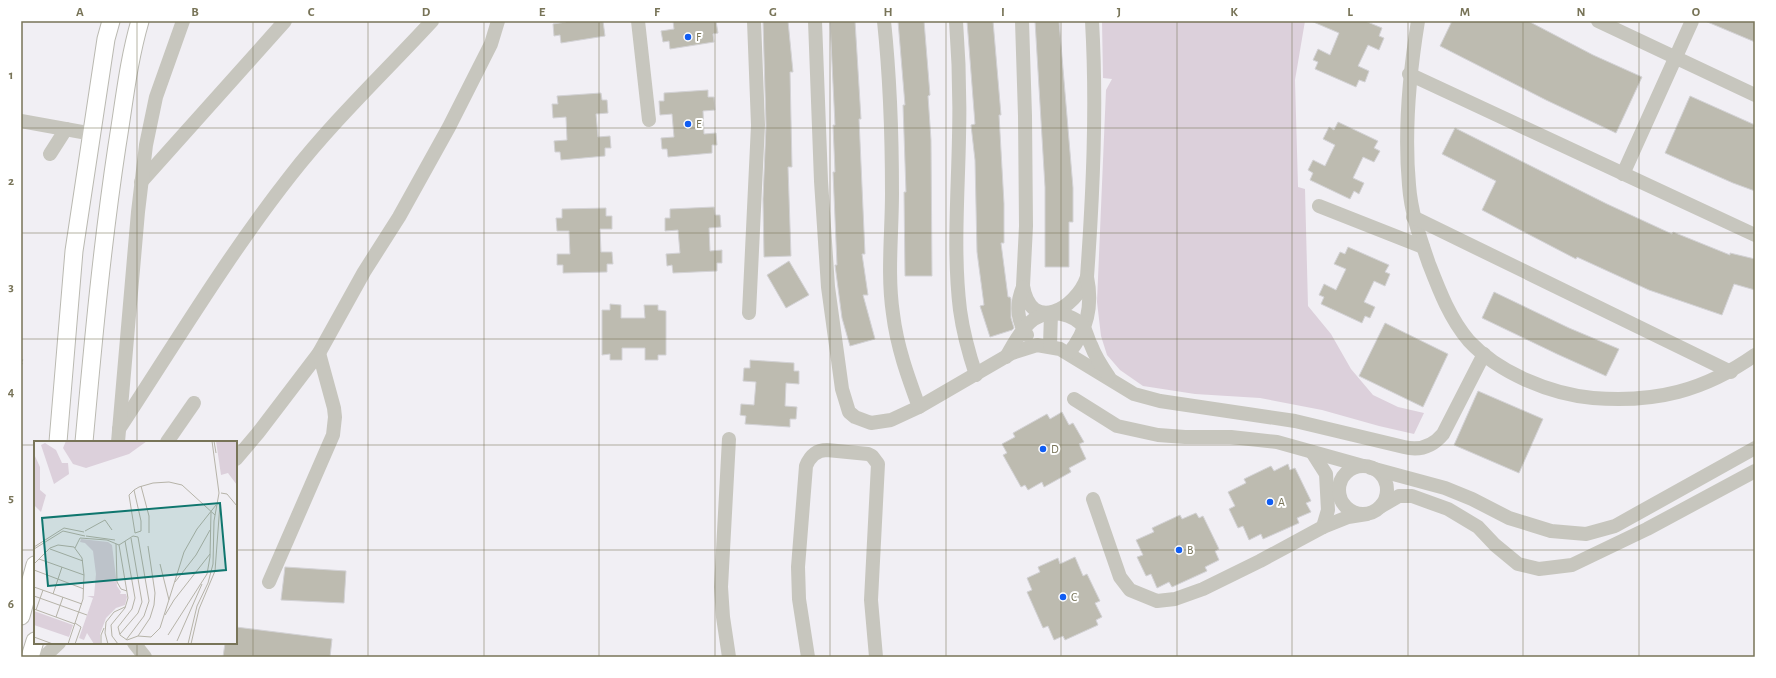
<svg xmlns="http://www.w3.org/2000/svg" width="1776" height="678" font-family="'Alegreya Sans',sans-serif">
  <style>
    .green { fill: #dcd0db }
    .building { fill: #bdbbb0; stroke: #d3d2d5 }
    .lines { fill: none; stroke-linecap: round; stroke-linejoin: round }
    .major-casing { stroke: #bab9b1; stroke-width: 19 }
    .path { stroke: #bfbfba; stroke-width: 2.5; stroke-dasharray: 2 2; stroke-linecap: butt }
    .minor { stroke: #c7c6be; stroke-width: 14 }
    .major { stroke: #fff; stroke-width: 17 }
    .grid { fill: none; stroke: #787458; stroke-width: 1; stroke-opacity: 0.55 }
    .poi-dot { fill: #105df3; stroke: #fff; stroke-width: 1.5 }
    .labels { text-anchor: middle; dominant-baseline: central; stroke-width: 4; stroke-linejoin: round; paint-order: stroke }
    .poi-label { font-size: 12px; fill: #787458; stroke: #fff; text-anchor: start }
    .inset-road { fill: none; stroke: #b6b3a8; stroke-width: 1 }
    .view { fill: #0f766e; fill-opacity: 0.15; stroke: #0f766e; stroke-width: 2 }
    .inset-edge { fill: none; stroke: #787458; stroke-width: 2 }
    .neatline { fill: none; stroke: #787458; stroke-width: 1.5 }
    .grid-label { font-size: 13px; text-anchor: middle; font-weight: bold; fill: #787458 }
  </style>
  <rect width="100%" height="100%" fill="#f1eff4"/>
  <!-- green -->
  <path class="green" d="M1102 21H1305L1295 80 1298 187 1305 189 1308 306 1331 334 1351 369 1373 395 1398 407 1424 413 1414 434 1379 426 1322 410 1260 398 1195 394 1143 386 1120 370 1107 355 1101 336 1097 302 1106 90 1112 79 1103 78Z"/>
  <!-- building -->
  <g class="building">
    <path d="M566 21H603L605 36 561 43 560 35 554 36 553 24 566 22Z"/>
    <path d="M673 21H716L718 33 713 34 714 42 670 49 669 41 663 42 661 31 674 29Z"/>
    <path d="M763 21H788L793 72H790L792 167H788L791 256 764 257 763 199 766 125Z"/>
    <path d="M830 21H855L861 119H859L865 254H862L868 295H863L875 339 850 346 842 318 835 265H837L833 172H835L833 125H835Z"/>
    <path d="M898 21H924L930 95 928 96 931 140 932 276H905L904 192H906L903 105H905Z"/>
    <path d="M967 21H993L1001 115H999L1004 204V243H1001L1008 297H1010L1011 299V318L1014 328 1012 330 990 337 980 306 984 305 977 252 975 160 971 125 975 124Z"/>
    <path d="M1035 21H1059L1073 188V222H1069V267H1045V187Z"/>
    <path d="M1311 21H1365L1382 28 1379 36 1384 38 1379 50 1368 45 1358 66 1369 71 1365 82 1359 80 1356 87 1315 69 1318 62 1313 60 1318 49 1330 55 1339 33Z"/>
    <path d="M1452 21H1528L1593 55 1642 77 1616 133 1546 100 1440 46Z"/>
    <path d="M1705 21H1755V42Z"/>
    <path d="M708 90V97H714L715 110 703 111 704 134 716 133 717 145H712V153L668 157 667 149H662L661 138 674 137 672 114 660 115 659 101H664V93Z"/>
    <path d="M601 93 602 100H607L608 113 596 114 598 137 610 136 611 148H605V156L561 160 560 152H555L554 141 567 140 566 117 553 118 552 104H558L557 96Z"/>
    <path d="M1690 96 1755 125V191L1733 183 1665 153Z"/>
    <path d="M1338 122 1378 141 1374 148 1380 151 1374 162 1363 157 1353 178 1364 183 1359 194 1354 191 1350 199 1310 180 1313 173 1308 170 1313 160 1325 166 1335 145 1323 139 1329 127 1334 130Z"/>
    <path d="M1455 128 1607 204 1672 234 1673 232 1730 255V253L1755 259V290L1734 284 1722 315 1649 290 1577 257 1576 259 1482 210 1496 181 1442 154Z"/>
    <path d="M714 207 715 215H720L721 227 709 228 710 251 722 250V263H717V271L673 273 672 265 667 266 666 254 680 253 678 230 665 231V218H670V209Z"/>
    <path d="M606 208V216H612V229H600L601 252H612L613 264H607V272L563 273V265H557V254H570L569 231H557L556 218H562V209Z"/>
    <path d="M1348 247 1389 265 1385 272 1390 274 1385 286 1374 281 1364 302 1375 307 1370 318 1365 316 1362 323 1321 304 1324 297 1319 295 1324 284 1336 290 1346 269 1334 264 1340 252 1345 254Z"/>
    <path d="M789 261 809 295 786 308 767 275Z"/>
    <path d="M1494 292 1569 328 1619 349 1606 376 1557 354 1482 318Z"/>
    <path d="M610 304 621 305V318H645L644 305H658V310L666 311V355H658V360H645V348H622V360H610V354L602 355V310H610Z"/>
    <path d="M1385 323 1448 354 1423 407 1359 376Z"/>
    <path d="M750 360 794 363V371H799V384L786 383 785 406 797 407 796 419H790V427L745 424 746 416 740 415 741 404 754 405 756 382 743 381 744 368H750Z"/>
    <path d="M1478 391 1543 419 1519 473 1454 445Z"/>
    <path d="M1062 412 1069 425 1073 423 1084 442 1079 444 1086 459 1069 468 1071 472 1044 487 1042 482 1028 490 1025 485 1021 487 1003 455 1007 453 1002 444 1015 437 1013 433 1047 414 1050 419Z"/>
    <path d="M1288 464 1290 470 1295 468 1311 501 1306 503 1311 512 1297 518 1299 523 1263 539 1261 534 1249 540 1243 526 1238 528 1229 509 1235 506 1228 492 1246 483 1244 479 1271 466 1274 471Z"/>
    <path d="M1196 513 1199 518 1203 516 1219 549 1215 551 1219 560 1205 567 1207 571 1172 587 1169 582 1157 588 1151 574 1146 576 1137 557 1143 555 1136 540 1154 532 1152 528 1180 515 1182 519Z"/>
    <path d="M1075 557 1083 576 1087 574 1100 601 1095 603 1102 617 1096 620 1098 625 1065 640 1063 636 1054 640 1048 626 1043 628 1027 592 1032 590 1027 578 1040 572 1038 567 1058 558 1060 564Z"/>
    <path d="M285 567 346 571 344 603 281 600Z"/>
    <path d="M236 627 332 639 330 657H223L225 643H236Z"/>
  </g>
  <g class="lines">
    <defs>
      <g id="major">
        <path d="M58 442 74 251 106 39 111 21"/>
        <path d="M84 442C93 343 102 245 117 146 124 104 128 62 140 21"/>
        <path d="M21 616 35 565"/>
        <path d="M30 657 35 641"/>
      </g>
    </defs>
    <!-- major casing -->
    <use href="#major" class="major-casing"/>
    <!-- path -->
    <g class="path">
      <path d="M21 360 23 361 21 364"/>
      <path d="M21 508H22"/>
    </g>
    <!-- minor -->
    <g class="minor">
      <path d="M638 21 649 120"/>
      <path d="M815 21 821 181 828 287 842 389 849 412 855 417 871 423 891 420 919 407 1012 353 1037 345 1060 349 1134 394 1160 401 1295 421 1404 447C1420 451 1433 446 1443 434L1484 354"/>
      <path d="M884 21C890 78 892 136 892 193 892 234 887 274 893 314 897 347 908 377 919 407"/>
      <path d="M956 21C959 60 960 98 959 137 958 194 953 253 960 310 963 332 969 354 976 375"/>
      <path d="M1022 21 1025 116 1026 226 1023 286C1031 334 1076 309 1087 277 1093 192 1097 107 1092 21"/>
      <path d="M1418 21C1409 76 1404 130 1409 185 1411 213 1420 238 1429 264 1439 290 1450 319 1469 341 1499 373 1550 394 1593 398 1655 403 1704 391 1755 355"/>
      <path d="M1598 21 1755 95"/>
      <path d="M1409 74 1755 235"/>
      <path d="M21 121 93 134"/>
      <path d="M50 154 66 129"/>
      <path d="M1623 174 1692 21"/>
      <path d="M141 182 285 21"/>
      <path d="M1319 206 1423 247"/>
      <path d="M1413 217 1731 372"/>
      <path d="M1023 287C1016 304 1016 319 1027 335"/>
      <path d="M749 313 758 125 754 21"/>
      <path d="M1050 346 1051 313"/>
      <path d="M1069 353C1087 331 1093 306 1087 277"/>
      <path d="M1006 357C1019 335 1031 308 1061 314 1070 316 1079 320 1084 328 1087 333 1088 340 1091 345 1095 356 1102 367 1109 377"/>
      <path d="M1074 399 1117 426 1158 435 1185 437H1231L1277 442 1363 466"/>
      <path d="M119 429C175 344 228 255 291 175 334 120 385 72 432 21"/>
      <path d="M118 442 138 212 146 145 156 97 183 21"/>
      <path d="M167 442 194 403"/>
      <path d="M1312 452 1326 474 1328 510 1323 527"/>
      <path d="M236 459 258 433 319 353 364 272 399 217 449 127 491 44 498 21"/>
      <circle cx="1363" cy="490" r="24"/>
      <path d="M1371 468 1445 488 1472 499 1509 518 1551 531 1586 534 1615 526 1755 448"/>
      <path d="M1093 499 1120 577 1130 590 1157 601 1175 599 1203 589 1260 561 1323 527 1348 517 1367 514"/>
      <path d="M1380 507 1399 496H1412L1448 509 1478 527 1495 545 1518 564 1539 569 1572 565 1647 529 1755 471"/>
      <path d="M269 582 333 435 335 417 334 408 319 353"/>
      <path d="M134 643 145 657"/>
      <path d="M44 657 59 643"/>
      <path d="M729 657 723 617 721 587 729 439"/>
      <path d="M808 657 799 599 798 567 806 466C810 456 817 450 827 450L868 454 872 456 878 464 871 600 876 657"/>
    </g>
    <!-- major -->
    <use href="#major" class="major"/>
  </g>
  <!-- grid -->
  <path class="grid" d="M137 21V442M253 21V657M368 21V657M484 21V657M599 21V657M715 21V657M830 21V657M946 21V657M1061 21V657M1177 21V657M1292 21V657M1408 21V657M1523 21V657M1639 21V657M21 128H1755M21 233H1755M21 339H1755M21 445H35M236 445H1755M21 550H35M236 550H1755M137 643V657"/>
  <!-- markers -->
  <g class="poi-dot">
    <circle cx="688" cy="37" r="4"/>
    <circle cx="688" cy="124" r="4"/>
    <circle cx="1043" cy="449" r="4"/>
    <circle cx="1270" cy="502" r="4"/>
    <circle cx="1179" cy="550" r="4"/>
    <circle cx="1063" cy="597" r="4"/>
  </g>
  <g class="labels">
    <!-- poi labels -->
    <g class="poi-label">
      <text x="696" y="37">F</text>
      <text x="696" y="124">E</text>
      <text x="1051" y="449">D</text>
      <text x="1278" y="502">A</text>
      <text x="1187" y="550">B</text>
      <text x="1071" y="597">C</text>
    </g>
  </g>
  <!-- overview -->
  <g transform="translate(34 441)">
    <rect width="203" height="203" fill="#f1eff4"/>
    <path d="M32 0H113L95 13 52 27 39 23 29 7ZM182 0H203V44L194 32 187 34ZM11 2 22 9 28 22H34L35 33 20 43 7 4ZM0 13 6 26V49L12 54 7 71 0 64ZM47 98 74 101 78 104 83 145 87 151 86 153H92L93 156 91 164 82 167 72 177 66 193V203H60L53 192 50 199 45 197 59 157 53 155H60L62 133 59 110 51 102 46 101ZM0 170 39 184 35 196 0 184Z" fill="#dcd0db"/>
    <path class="inset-road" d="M180 0 182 12M107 45 115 75V92M100 49 107 80V90L101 92 95 54 100 49 105 46 119 42 135 41 148 44 181 74M187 52 193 53 203 65M51 90 71 79 78 89M52 95 81 99M91 100 101 157 98 168 84 186 86 194 93 199 104 195 116 177 120 164 121 152 114 105M82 103 83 141 87 148 93 150M0 106 30 87 50 91M41 107 46 97 73 99 85 104 99 95 104 96 115 160 110 175 92 199M0 108 29 90 51 95M16 108 49 120M5 118 50 134M0 123 16 107 24 104 40 106 48 117 50 134 49 158 34 203M126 123 135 159M0 129 50 148M141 141 162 114 176 89M0 146 48 163M19 153 28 126M0 155 53 174M0 168 41 183M2 169 9 149M131 174 140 159 176 113M22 176 29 156M41 182 47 186 41 203M86 193 104 172 108 161 97 97M134 194 173 133 176 116 177 71M104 195 117 196 126 187 150 111 163 88 182 64M0 196 19 203M143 200 168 143M67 203V194L70 187M74 203 71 192 72 181 80 171 91 166M84 203 78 195 77 184 91 167 94 157 85 104M154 203 163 165 174 142 179 123 180 80 185 52 178 0M157 203 165 168 181 130 186 63"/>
    <path class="view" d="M186 62 192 129 14 145 8 77Z"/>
    <rect width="203" height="203" class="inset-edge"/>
  </g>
  <!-- border -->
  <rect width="1776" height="678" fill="none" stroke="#ffffff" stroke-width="44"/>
  <rect x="22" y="22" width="1732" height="634" class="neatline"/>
  <g class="grid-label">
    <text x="80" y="16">A</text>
    <text x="195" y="16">B</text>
    <text x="311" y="16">C</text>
    <text x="426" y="16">D</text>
    <text x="542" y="16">E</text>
    <text x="657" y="16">F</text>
    <text x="773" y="16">G</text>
    <text x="888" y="16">H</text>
    <text x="1003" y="16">I</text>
    <text x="1119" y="16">J</text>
    <text x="1234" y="16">K</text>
    <text x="1350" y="16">L</text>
    <text x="1465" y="16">M</text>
    <text x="1581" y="16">N</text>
    <text x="1696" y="16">O</text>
    <text x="11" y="79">1</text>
    <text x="11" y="185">2</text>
    <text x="11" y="291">3</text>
    <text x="11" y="396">4</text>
    <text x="11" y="502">5</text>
    <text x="11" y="608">6</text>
  </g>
</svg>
